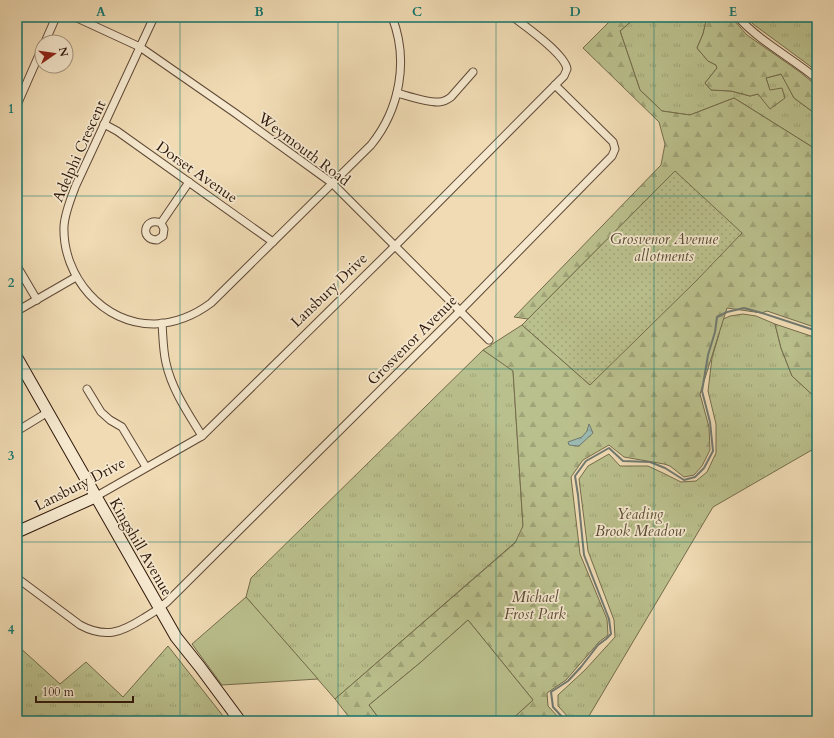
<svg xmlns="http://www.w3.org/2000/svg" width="834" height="738" font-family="Cardo,serif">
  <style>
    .grass { fill: url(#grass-tufts); stroke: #746c4c }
    .forest { fill: url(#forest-firs); stroke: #746c4c }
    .garden { fill: url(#garden-dots); stroke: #746c4c }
    .pitch { fill: #bac08d; stroke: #746c4c }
    .water { fill: url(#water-ripples); stroke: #707970 }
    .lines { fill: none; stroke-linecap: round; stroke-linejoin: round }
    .stream { stroke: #707970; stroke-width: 2 }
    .street-casing { stroke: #5f4936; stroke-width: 9 }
    .secondary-casing { stroke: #2f180c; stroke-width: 13 }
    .street { stroke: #f5e8ce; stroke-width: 7 }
    .secondary { stroke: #f5e8ce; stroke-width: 11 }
    .grid { fill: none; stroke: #0f766e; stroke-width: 1; stroke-opacity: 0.55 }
    .labels { text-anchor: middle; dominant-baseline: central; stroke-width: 3.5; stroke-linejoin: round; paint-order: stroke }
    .street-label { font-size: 15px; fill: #2f180c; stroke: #f5e8ce }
    .park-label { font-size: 15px; font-style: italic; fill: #594a33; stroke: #f5e8ce }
    .neatline { fill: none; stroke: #0f766e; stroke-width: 1.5 }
    .grid-label { font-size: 13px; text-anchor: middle; font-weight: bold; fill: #0f766e }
  </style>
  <defs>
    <pattern id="grass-tufts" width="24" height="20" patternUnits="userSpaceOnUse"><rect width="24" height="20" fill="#bac08d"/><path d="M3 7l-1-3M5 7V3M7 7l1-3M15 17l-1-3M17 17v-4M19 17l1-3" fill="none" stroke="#a0a478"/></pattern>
    <pattern id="forest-firs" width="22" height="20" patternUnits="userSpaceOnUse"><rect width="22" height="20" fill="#bac08d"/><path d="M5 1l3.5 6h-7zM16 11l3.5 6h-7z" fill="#a0a478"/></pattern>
    <pattern id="garden-dots" width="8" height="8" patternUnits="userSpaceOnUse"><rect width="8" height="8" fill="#bac08d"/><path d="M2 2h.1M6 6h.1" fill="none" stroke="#a0a478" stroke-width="1.8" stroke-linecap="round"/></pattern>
    <pattern id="water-ripples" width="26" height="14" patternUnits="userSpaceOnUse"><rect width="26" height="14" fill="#9bbab2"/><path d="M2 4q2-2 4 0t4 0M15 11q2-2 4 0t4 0" fill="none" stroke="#869f98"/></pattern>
  </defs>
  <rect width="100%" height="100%" fill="#f0dbb4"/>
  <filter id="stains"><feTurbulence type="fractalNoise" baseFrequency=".005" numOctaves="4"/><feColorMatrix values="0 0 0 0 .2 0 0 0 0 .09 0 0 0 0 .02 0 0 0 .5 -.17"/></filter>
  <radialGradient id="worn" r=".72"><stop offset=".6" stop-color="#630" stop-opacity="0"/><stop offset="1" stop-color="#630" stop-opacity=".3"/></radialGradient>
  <!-- grass -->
  <g class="grass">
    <path d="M636 17H707L703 34 697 48 708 61 716 65 717 68 705 83 711 90 731 91 750 96 770 91 766 78 782 74 794 98 817 115V150L734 98 690 115 662 111 640 90 620 31Z"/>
    <path d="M746 17H817V72L810 66 753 24Z"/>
    <path d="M743 314 756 316 775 324 781 348 792 376 817 399V447L713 507 586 721H570V719L558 706V695L585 670 615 637 614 620 588 551 579 479 588 466 609 454 620 466H648L663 473 681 482 696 481 707 472 716 453V424L708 391 712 358 719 334 721 320 730 316Z"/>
    <path d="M483 350 513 370 523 526 520 538 335 699 246 597 251 578Z"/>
    <path d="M17 645 60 684 86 662 123 697 168 646 227 721H17V688L19 682 17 674Z"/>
  </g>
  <!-- forest -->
  <g class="forest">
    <path d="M614 17H636L620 31 640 90 662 111 690 115 734 98 817 150V328L767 311 762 313 727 308 700 394 709 427 710 450 702 466 694 475 684 477 670 466 664 464 624 457 609 445 583 460 571 477 580 554 607 619 608 635 599 642 566 680 547 693 548 706 560 719 561 721H510L533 700 468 620 421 662 369 705 381 721H352L335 699 515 543 523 526 513 371 483 350 522 325 590 385 675 171 528 319 514 317 661 165 665 144 659 122 583 48Z"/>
    <path d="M707 17H731L747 35 800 72 817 86V115L794 98 781 74 766 78 770 90 782 88 785 98 770 109 758 94 750 96 731 91 711 90 705 83 717 68 716 65 708 61 697 48 703 34Z"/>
    <path d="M775 324 817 338V399L792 376 781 348Z"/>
  </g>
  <!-- garden -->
  <path class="garden" d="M675 171 742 233 696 281 590 385 522 325Z"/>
  <!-- pitch -->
  <g class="pitch">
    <path d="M246 597 318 679 222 685 192 644Z"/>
    <path d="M468 620 533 700 510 721H381L369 705 421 662Z"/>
  </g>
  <!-- water -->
  <path class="water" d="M589 424 590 426 593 433 580 445 578 446 569 445 568 442 582 437 587 431Z"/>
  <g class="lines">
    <!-- stream -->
    <path class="stream" d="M564 721V719L553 707 551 692 568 681 581 667 598 645 606 639 611 634 609 619 584 555 578 495 575 476 586 461 609 448 623 461 650 462 665 468 684 480 695 477 704 468 713 451 710 422 702 391 708 355 715 332 717 317 727 312 744 308 762 313 817 331"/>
    <defs>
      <g id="street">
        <path d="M75 17 140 47 235 113 332 183 489 340"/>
        <path d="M154 17 76 185C71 198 65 212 64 226 62 276 103 325 155 324 175 323 195 315 211 303L371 145C400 109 409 60 392 17"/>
        <path d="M738 17C760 42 791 57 817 79"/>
        <path d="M45 42 56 17"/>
        <path d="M397 93C408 96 429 103 439 102 444 102 447 100 451 97L473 72"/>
        <path d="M17 105 42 48"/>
        <path d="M104 124 117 131 273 242"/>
        <path d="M161 223C144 216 139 240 157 240L163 236 164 229 161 223 189 182"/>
        <path d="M17 266 37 300"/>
        <path d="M17 311 76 277"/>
        <path d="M162 323C163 337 163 350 166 363 172 390 188 413 202 436"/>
        <path d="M87 389 101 412 110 420 122 427 146 467"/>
        <path d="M17 431 48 412"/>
        <path d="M95 497 202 436 395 246 564 76 567 69C565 54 525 26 513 17"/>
        <path d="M17 578 80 625C106 639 122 632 144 618 153 613 160 608 167 602L460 311 612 156 615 149 613 142 555 85"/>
      </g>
      <g id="secondary">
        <path d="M17 358 176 637 200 667 240 721"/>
        <path d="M17 532 95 497"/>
      </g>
    </defs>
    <!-- street casing -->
    <use href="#street" class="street-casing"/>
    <!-- secondary casing -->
    <use href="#secondary" class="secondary-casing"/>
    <!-- street -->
    <use href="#street" class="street"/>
    <!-- secondary -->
    <use href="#secondary" class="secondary"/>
  </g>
  <!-- grid -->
  <path class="grid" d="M180 17V721M338 17V721M496 17V721M654 17V721M17 196H817M17 369H817M17 542H817"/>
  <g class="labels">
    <!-- street labels -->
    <g class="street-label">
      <text transform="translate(304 149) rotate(37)">Weymouth Road</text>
      <text transform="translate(79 151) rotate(-66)">Adelphi Crescent</text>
      <text transform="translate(197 172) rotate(35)">Dorset Avenue</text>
      <text transform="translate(329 290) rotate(-44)">Lansbury Drive</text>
      <text transform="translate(412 340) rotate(-45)">Grosvenor Avenue</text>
      <text transform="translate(80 484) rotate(-27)">Lansbury Drive</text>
      <text transform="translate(141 547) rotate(60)">Kingshill Avenue</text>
    </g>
    <!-- park labels -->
    <g class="park-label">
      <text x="664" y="239">Grosvenor Avenue<tspan x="664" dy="17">allotments</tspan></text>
      <text x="640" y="514">Yeading<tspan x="640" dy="17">Brook Meadow</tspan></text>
      <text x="535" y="597">Michael<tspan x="535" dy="17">Frost Park</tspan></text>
    </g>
  </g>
  <!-- margin -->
  <rect width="834" height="738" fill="none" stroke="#f0dbb4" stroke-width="44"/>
  <!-- north arrow -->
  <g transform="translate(54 54) rotate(77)"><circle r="19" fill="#f5e8ce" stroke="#a69580"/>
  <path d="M0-3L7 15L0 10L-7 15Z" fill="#8f2418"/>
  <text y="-6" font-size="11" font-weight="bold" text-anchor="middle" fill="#2f180c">N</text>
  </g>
  <!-- scale -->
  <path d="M36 696v6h97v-6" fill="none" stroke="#2f180c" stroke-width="2"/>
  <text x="42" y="696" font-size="12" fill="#2f180c" stroke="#f5e8ce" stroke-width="3" paint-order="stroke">100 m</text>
  <rect x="22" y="22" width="790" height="694" class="neatline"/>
  <g class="grid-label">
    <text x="101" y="16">A</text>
    <text x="259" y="16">B</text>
    <text x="417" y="16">C</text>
    <text x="575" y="16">D</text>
    <text x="733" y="16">E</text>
    <text x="11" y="113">1</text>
    <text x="11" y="287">2</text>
    <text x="11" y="460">3</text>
    <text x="11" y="634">4</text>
  </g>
  <rect width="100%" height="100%" filter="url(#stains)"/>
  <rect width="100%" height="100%" fill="url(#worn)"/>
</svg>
